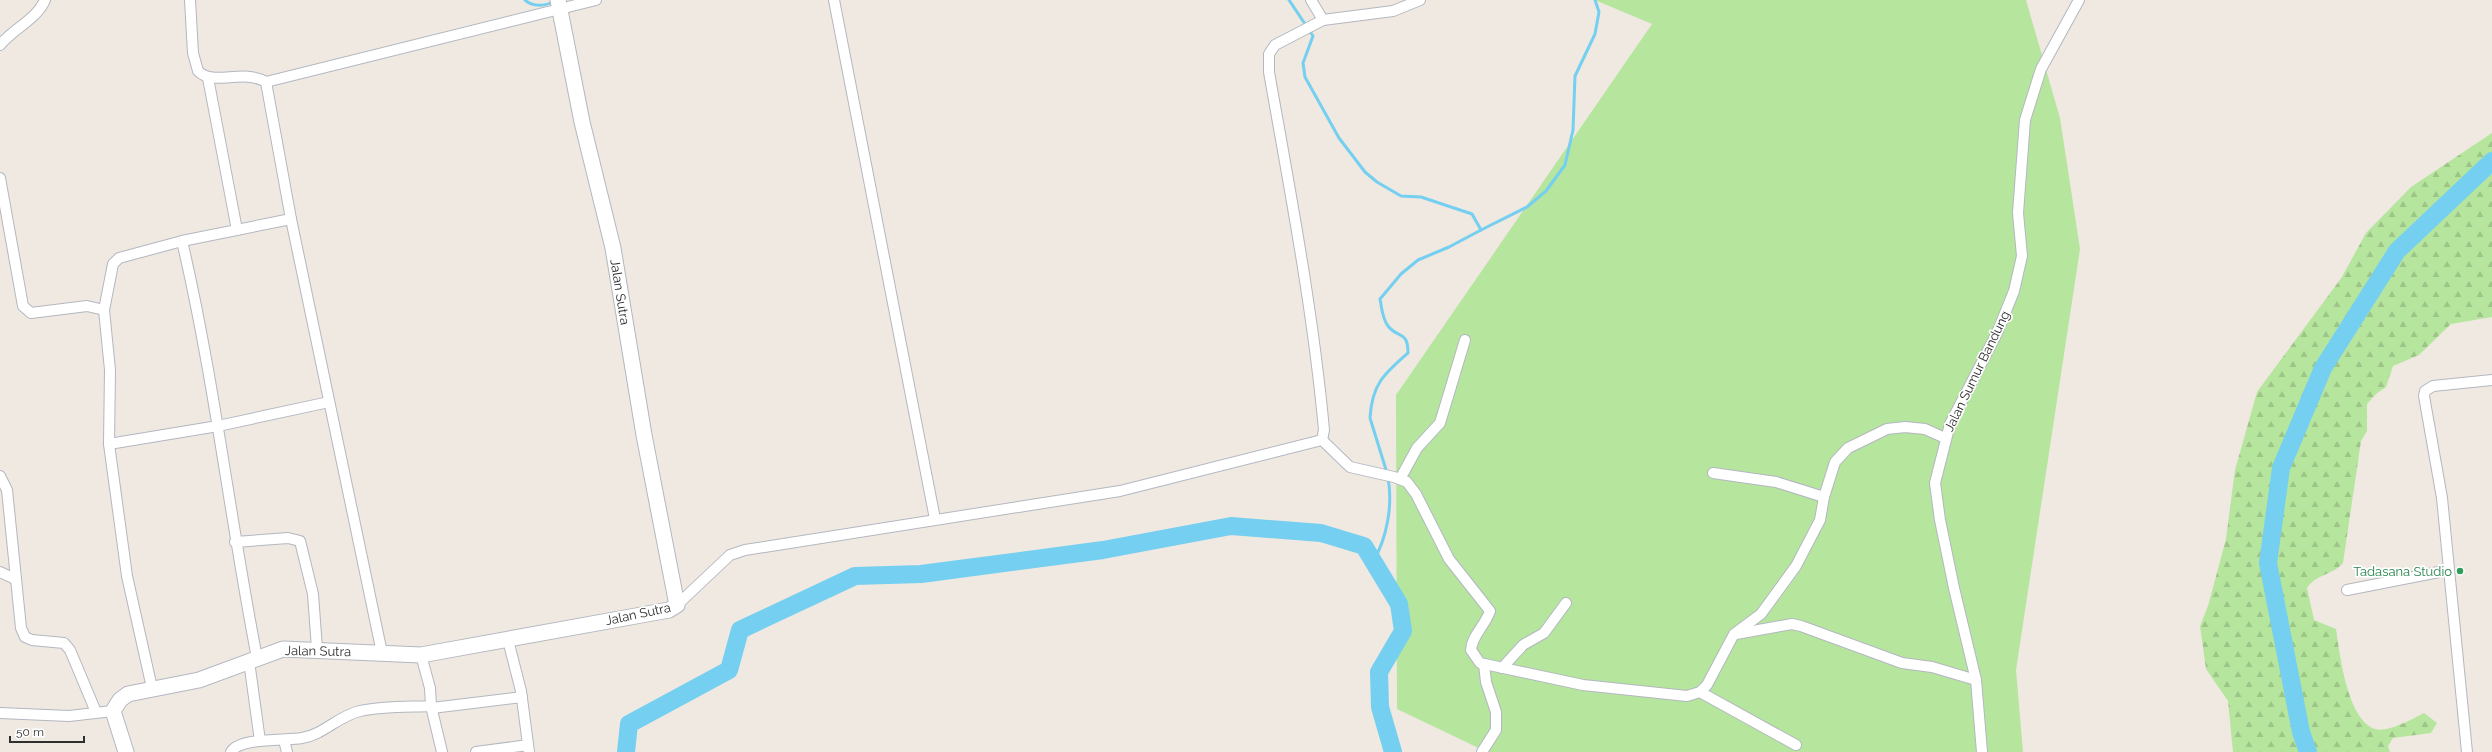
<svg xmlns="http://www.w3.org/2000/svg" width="2492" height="752" font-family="Raleway,sans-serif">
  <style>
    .grass { fill: #b6e59e }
    .forest { fill: url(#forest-firs) }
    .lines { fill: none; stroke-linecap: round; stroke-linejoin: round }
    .stream { stroke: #75cff0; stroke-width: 3 }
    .river { stroke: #75cff0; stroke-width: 18 }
    .street-casing { stroke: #b4b7c1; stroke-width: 12 }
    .secondary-casing { stroke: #b4b7c1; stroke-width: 17 }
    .street { stroke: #fff; stroke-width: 10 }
    .secondary { stroke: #fff; stroke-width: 15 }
    .leisure-dot { fill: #2e9e5b; stroke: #fff; stroke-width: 1.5 }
    .labels { text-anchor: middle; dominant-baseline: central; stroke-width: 3.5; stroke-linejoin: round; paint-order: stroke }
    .street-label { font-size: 13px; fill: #2e2e2e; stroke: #fff }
    .leisure-label { font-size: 13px; fill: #27864d; stroke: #fff; text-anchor: end }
  </style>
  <defs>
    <pattern id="forest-firs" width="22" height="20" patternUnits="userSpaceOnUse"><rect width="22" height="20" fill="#b6e59e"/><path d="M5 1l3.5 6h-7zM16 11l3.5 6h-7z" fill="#9dc588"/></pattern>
  </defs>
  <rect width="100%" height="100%" fill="#efe9e1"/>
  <!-- grass -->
  <path class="grass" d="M1595 0H2026L2060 118 2080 249 2016 670 2023 752H1487L1397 709 1396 395 1652 24Z"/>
  <!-- forest -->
  <path class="forest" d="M2492 133V317L2451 324 2419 355 2393 366 2386 387 2376 394 2367 404V431L2361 441 2343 563C2333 575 2316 574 2307 588L2314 620 2336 629C2340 655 2347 719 2375 729 2387 733 2413 719 2424 713L2437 723 2431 733 2393 738 2388 746 2390 752H2233L2228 701 2206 669 2200 626 2208 606 2226 539 2235 470 2257 392 2342 277 2366 233 2411 187Z"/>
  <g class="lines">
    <!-- stream -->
    <g class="stream">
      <path d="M525 0C533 7 544 6 553 2"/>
      <path d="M1289 0 1313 36 1303 63 1305 77 1339 138 1365 172 1377 182 1401 196 1421 197 1472 214 1481 230 1449 247 1418 260 1401 274 1380 299C1382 309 1382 318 1388 326 1398 339 1408 330 1408 353 1384 374 1372 384 1370 418L1387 473"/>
      <path d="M1481 230 1527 207 1546 191 1565 165 1573 130 1575 76 1595 34 1599 12 1595 0"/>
      <path d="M1373 562C1387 538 1393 505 1388 478"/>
    </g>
    <!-- river -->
    <g class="river">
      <path d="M626 752 629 724 729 670 740 630 855 576 921 574 1103 550 1231 526 1321 533 1364 546 1399 604 1403 631 1379 672 1380 707 1393 752"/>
      <path d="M2308 752 2301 732 2268 563 2281 468 2323 368 2397 251 2492 161"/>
    </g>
    <defs>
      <g id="street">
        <path d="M190 0 193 53 198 71C214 87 242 68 266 82"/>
        <path d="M834 0 935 519"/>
        <path d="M1311 0 1323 20"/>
        <path d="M0 45C13 29 37 19 45 0"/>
        <path d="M208 78 237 230"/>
        <path d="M0 178 23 306 31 313 87 306 104 310"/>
        <path d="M182 241C214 378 230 519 257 658"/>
        <path d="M1322 440 1324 430C1313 310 1290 191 1269 72V54L1275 45 1323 20 1393 11 1420 0"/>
        <path d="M109 444 218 426 329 402"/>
        <path d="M1713 473 1776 482 1824 497"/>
        <path d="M0 476 7 490 21 628 25 637 32 640 64 643 70 650 96 712"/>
        <path d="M1400 479 1417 448 1440 423 1465 340"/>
        <path d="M235 542 288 538 300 541 313 594 317 649"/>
        <path d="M0 572 15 579"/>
        <path d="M2347 590 2449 570"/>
        <path d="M677 605 730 555 745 550 1120 491 1322 440 1350 467 1394 477 1407 482 1416 494 1449 559 1490 611C1485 626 1472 635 1471 650L1480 663 1583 685 1687 696 1700 692 1707 685 1734 634 1761 614 1796 566 1820 520 1824 497 1835 462 1848 448 1887 429 1905 427 1925 429 1945 438"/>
        <path d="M1736 634 1792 624 1801 626 1902 663 1932 667 1976 680"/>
        <path d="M508 640 521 691 529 752"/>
        <path d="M382 653 291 219 266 82 596 0"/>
        <path d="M249 661 260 741"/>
        <path d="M1502 668 1523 645 1544 633 1566 603"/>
        <path d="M152 688 127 576 109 444 110 370 104 310 113 264 119 258 182 241 291 219"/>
        <path d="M1700 692 1796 745"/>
        <path d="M431 706 442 752"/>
        <path d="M432 708 522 697"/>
        <path d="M0 713 69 716 113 711"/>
        <path d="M284 740 287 752"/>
        <path d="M231 752C240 737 285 741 302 738 323 735 338 716 360 711 382 706 408 707 431 706L430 688 421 655"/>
        <path d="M476 752 528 745"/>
        <path d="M1482 752 1496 730V712L1486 682 1484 664"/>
        <path d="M1982 752 1976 680 1954 588 1940 520 1935 483 1950 424 1997 333 2014 291 2022 256 2018 213 2025 120 2041 69 2079 0"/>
        <path d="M2467 752 2442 498 2424 396 2425 391 2433 386 2492 380"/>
      </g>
      <path id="secondary" d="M126 752 113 711 120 700 128 694 199 680 283 649 421 655 669 610 677 605 644 435 613 248 582 122 558 0"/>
    </defs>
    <!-- street casing -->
    <use href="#street" class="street-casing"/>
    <!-- secondary casing -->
    <use href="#secondary" class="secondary-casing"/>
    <!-- street -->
    <use href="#street" class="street"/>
    <!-- secondary -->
    <use href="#secondary" class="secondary"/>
  </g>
  <!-- markers -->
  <circle class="leisure-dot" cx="2460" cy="571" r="4"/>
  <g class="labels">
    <!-- street labels -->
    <g class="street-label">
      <text transform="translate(620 292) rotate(81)">Jalan Sutra</text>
      <text transform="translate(1977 371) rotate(-64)">Jalan Sumur Bandung</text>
      <text transform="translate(638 614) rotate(-12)">Jalan Sutra</text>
      <text transform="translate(318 651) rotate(1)">Jalan Sutra</text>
    </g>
    <!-- leisure labels -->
    <g class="leisure-label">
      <text x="2452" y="571">Tadasana Studio</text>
    </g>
  </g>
  <!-- scale -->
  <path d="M10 736v6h74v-6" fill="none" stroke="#2e2e2e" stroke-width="2"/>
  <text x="16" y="736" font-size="12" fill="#2e2e2e" stroke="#ffffff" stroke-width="3" paint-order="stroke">50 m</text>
</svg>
